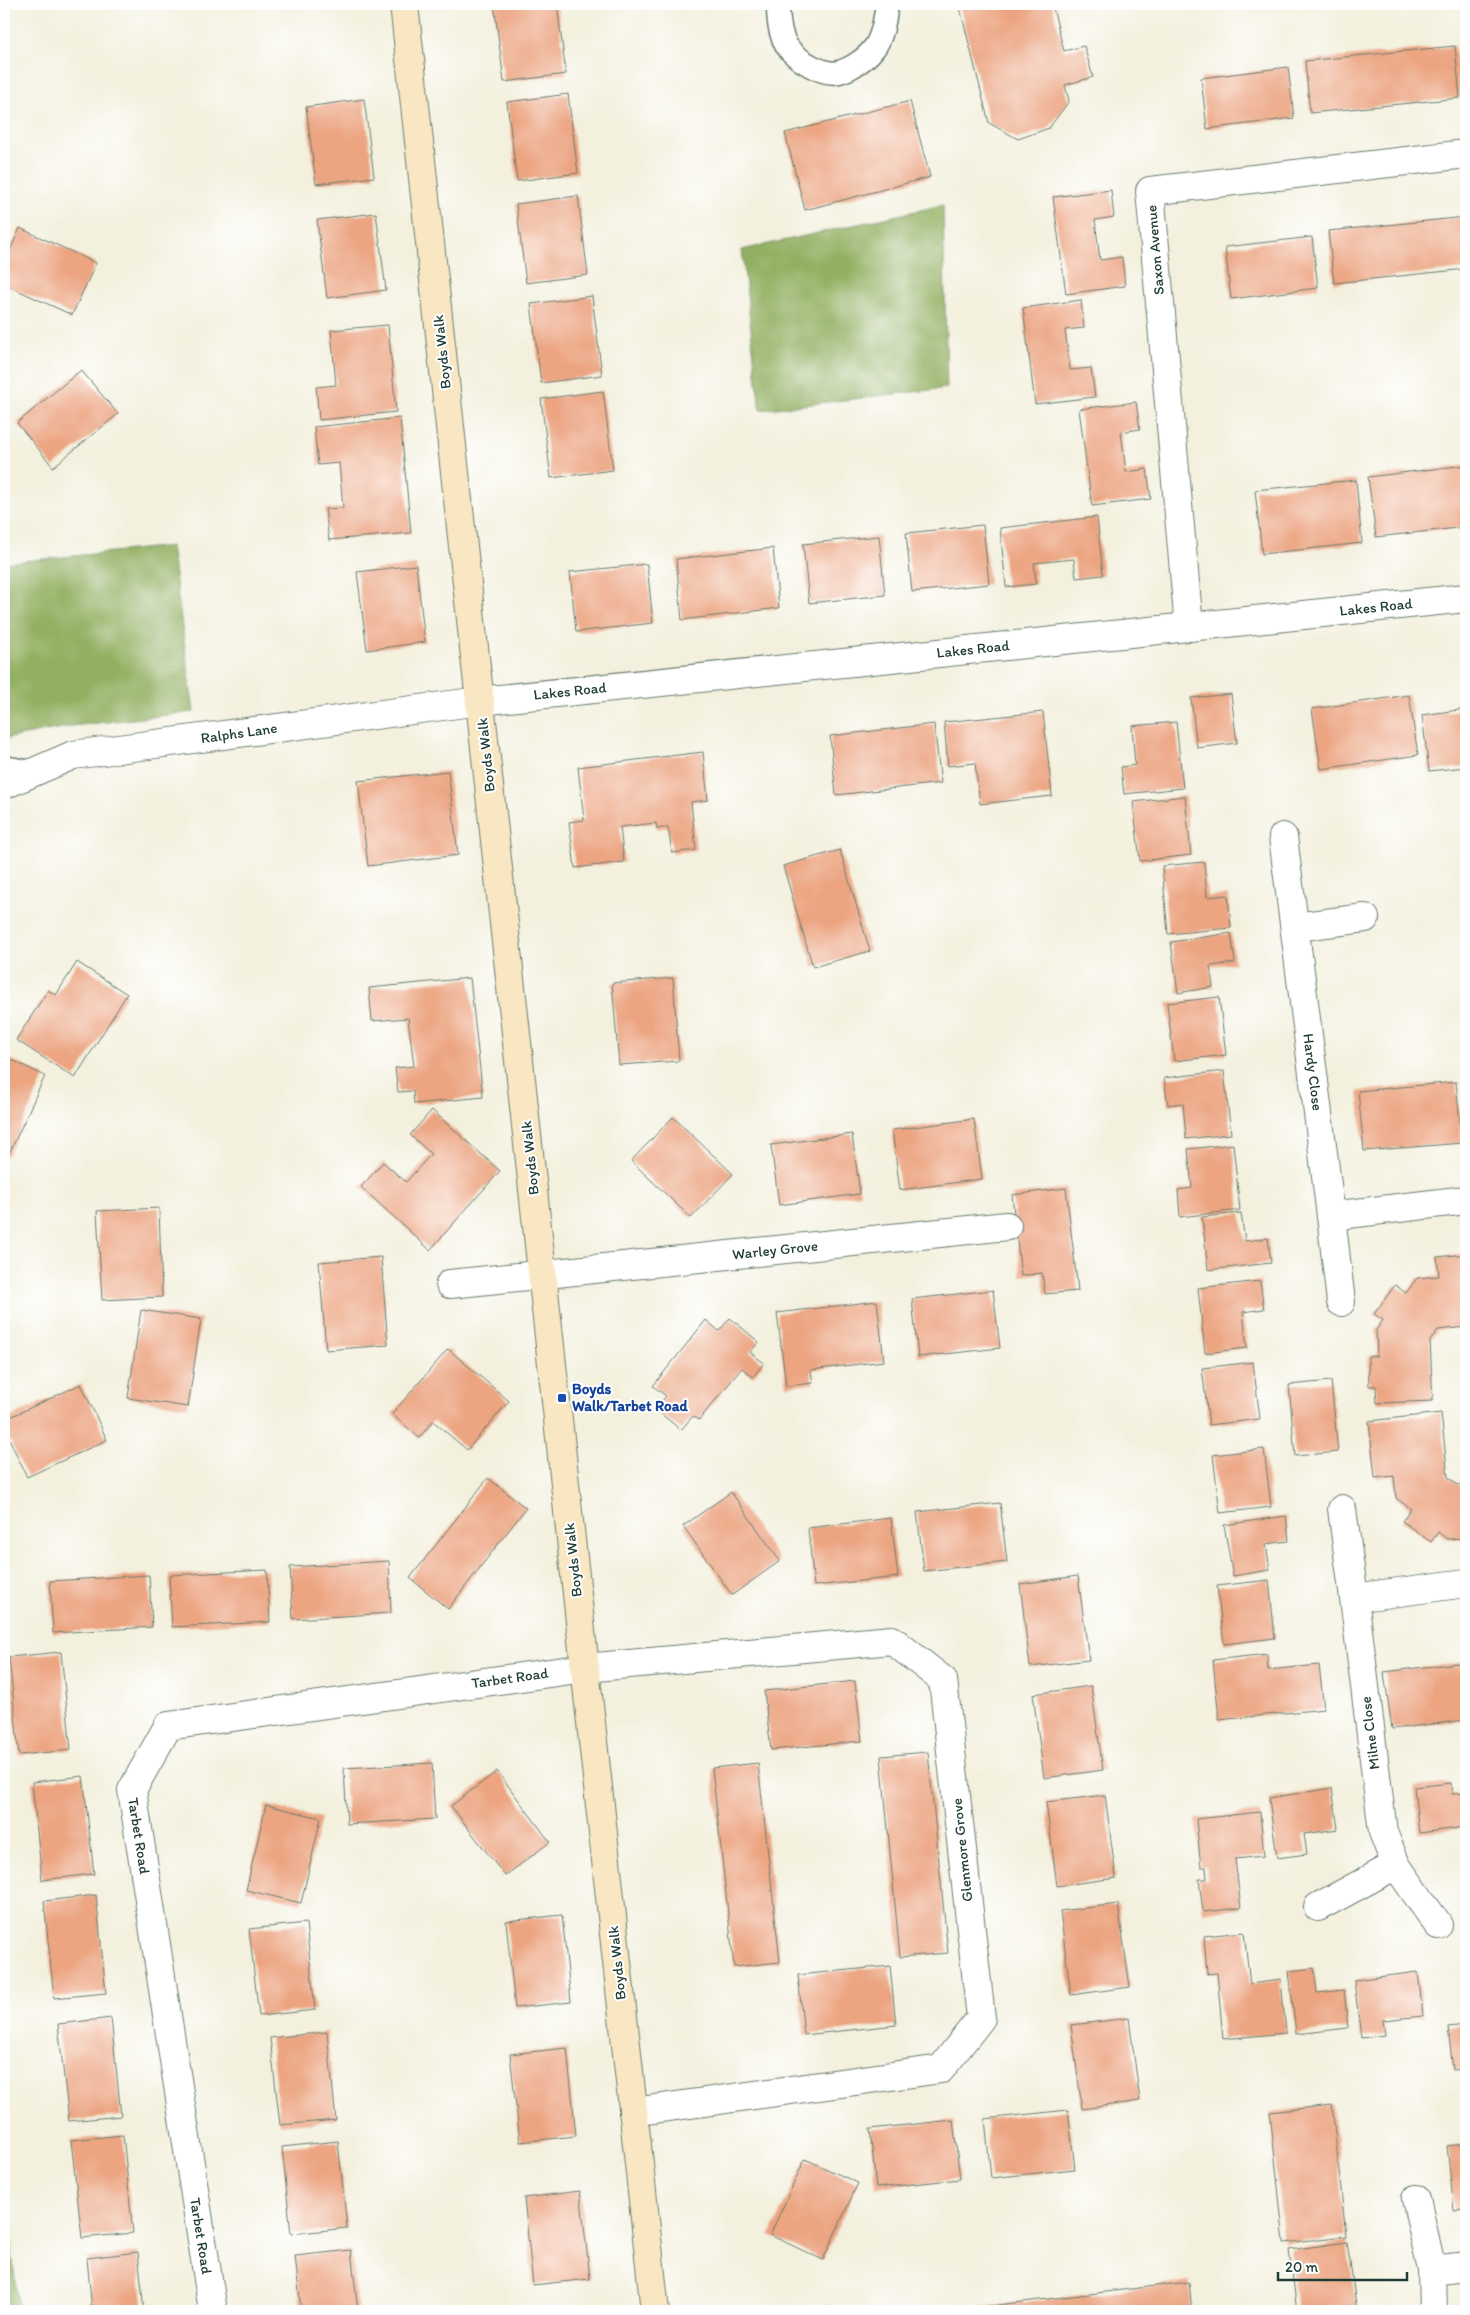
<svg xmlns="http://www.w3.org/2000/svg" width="1470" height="2315" font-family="Itim,sans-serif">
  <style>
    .forest { fill: #92b062; stroke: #58764b }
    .building { fill: #eca481 }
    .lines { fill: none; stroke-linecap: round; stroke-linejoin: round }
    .lane-casing { stroke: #697c6f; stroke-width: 25 }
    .street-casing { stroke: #697c6f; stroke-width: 30 }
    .secondary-casing { stroke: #697c6f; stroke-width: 30 }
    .lane { stroke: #fff; stroke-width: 22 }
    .street { stroke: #fff; stroke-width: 28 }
    .secondary { stroke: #f9e7c3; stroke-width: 28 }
    .transit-dot { fill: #1a4fb4; stroke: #fff; stroke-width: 2 }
    .labels { text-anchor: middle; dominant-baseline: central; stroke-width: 4; stroke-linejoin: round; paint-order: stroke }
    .street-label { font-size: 15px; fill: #1f3d34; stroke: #fff }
    .transit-label { font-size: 15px; font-weight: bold; fill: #164399; stroke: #fff; text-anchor: start }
  </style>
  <rect width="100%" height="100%" fill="#fff"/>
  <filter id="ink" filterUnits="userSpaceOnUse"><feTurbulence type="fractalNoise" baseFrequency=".02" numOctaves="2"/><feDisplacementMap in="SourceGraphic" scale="10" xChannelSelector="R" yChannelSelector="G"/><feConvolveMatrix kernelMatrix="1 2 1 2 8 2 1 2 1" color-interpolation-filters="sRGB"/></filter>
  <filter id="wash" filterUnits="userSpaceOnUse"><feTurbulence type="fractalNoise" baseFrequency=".0096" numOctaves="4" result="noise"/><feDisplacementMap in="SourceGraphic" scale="20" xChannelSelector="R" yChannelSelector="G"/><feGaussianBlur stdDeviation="1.12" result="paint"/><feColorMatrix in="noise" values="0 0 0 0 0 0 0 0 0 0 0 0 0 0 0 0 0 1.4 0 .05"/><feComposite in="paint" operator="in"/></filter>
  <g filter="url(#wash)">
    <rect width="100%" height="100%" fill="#f3f0dd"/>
    <!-- forest -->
    <g class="forest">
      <path d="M943 205 947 388 760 410 742 250Z"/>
      <path d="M171 546 194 712 72 726 4 739V563Z"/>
      <path d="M4 2189 19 2311H4Z"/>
    </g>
    <g id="blocks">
      <!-- building -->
      <g class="building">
        <path d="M494 4H557L566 74 504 82Z"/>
        <path d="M959 4H1052L1064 51 1084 46 1093 77 1065 85 1069 101 1049 128 1018 139 989 123Z"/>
        <path d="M1455 46 1460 98 1310 113 1305 61Z"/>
        <path d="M1288 67 1294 118 1207 129 1201 78Z"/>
        <path d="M568 94 578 173 517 181 507 102Z"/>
        <path d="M364 99 374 177 316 184 306 107Z"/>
        <path d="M910 101 930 177 805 210 785 133Z"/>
        <path d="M1111 190 1114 217 1095 220 1100 260 1122 257 1125 286 1066 294 1053 197Z"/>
        <path d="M578 196 588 275 526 283 516 204Z"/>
        <path d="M376 213 386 290 327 298 317 220Z"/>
        <path d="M1466 217V269L1334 283 1328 231Z"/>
        <path d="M20 228 96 263 72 315 4 284V264Z"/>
        <path d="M1312 237 1318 288 1231 299 1225 247Z"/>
        <path d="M592 296 602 375 541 383 531 304Z"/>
        <path d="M1081 300 1084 328 1065 330 1070 370 1091 368 1095 397 1035 404 1023 308Z"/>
        <path d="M388 325 396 412 319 420 316 387 336 385 331 330Z"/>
        <path d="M81 370 118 414 53 467 17 423Z"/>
        <path d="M603 391 613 470 551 478 541 399Z"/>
        <path d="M1136 402 1140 429 1121 432 1126 472 1147 469 1151 499 1092 506 1079 409Z"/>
        <path d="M400 418 411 533 329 540 325 509 343 508 339 463 318 465 314 427Z"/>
        <path d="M1466 465V527L1376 537 1368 477Z"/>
        <path d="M1356 480 1362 543 1262 554 1255 490Z"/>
        <path d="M1097 517 1103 575 1076 578 1074 559 1034 563 1036 584 1006 587 1000 528Z"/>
        <path d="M983 525 989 584 912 592 906 533Z"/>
        <path d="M879 536 885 595 809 603 803 544Z"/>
        <path d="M773 548 779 608 682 620 676 559Z"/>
        <path d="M647 564 653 623 576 632 570 572Z"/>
        <path d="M416 565 425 642 367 650 357 572Z"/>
        <path d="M1231 694 1237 743 1197 748 1191 698Z"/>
        <path d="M1409 695 1418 755 1321 769 1312 709Z"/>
        <path d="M1466 709V767L1429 771 1422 715Z"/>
        <path d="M1043 712 1052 796 980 804 975 763 948 766 944 722Z"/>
        <path d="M1176 722 1183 788 1124 794 1121 767 1135 765 1132 726Z"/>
        <path d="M934 724 941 783 836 795 830 736Z"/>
        <path d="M703 752 708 800 691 802 696 850 672 853 668 827 657 829 656 823 620 827 624 862 575 868 569 822 584 820 578 767Z"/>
        <path d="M448 771 458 855 368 866 358 781Z"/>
        <path d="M1185 796 1191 855 1140 861 1133 802Z"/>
        <path d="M840 850 870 951 813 967 783 866Z"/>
        <path d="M1204 862 1207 897 1228 895 1231 928 1168 934 1162 866Z"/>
        <path d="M1231 933 1235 963 1210 966 1213 987 1178 993 1171 942Z"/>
        <path d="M77 962 127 994 75 1078 16 1040 48 990 56 995Z"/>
        <path d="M470 978 483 1097 414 1104 413 1091 398 1092 395 1068 414 1066 408 1018 372 1021 369 988Z"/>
        <path d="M673 978 679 1061 619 1065 612 983Z"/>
        <path d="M1219 997 1226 1055 1174 1061 1167 1003Z"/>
        <path d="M4 1056 45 1076 8 1156 4 1155Z"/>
        <path d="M1224 1071 1231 1134 1186 1139 1183 1103 1168 1105 1164 1078Z"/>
        <path d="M1456 1082 1462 1143 1364 1151 1358 1091Z"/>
        <path d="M432 1110 500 1171 430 1250 361 1187 383 1162 406 1182 431 1154 410 1135Z"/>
        <path d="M673 1117 733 1174 691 1218 631 1161Z"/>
        <path d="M974 1119 982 1179 900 1190 892 1130Z"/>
        <path d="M852 1134 860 1194 779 1205 771 1145Z"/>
        <path d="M1233 1144 1240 1210 1180 1217 1178 1190 1192 1188 1188 1149Z"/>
        <path d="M1066 1188 1078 1291 1045 1294 1042 1273 1021 1276 1012 1195Z"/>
        <path d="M159 1208 162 1297 102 1300 97 1211Z"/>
        <path d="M1241 1213 1245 1241 1268 1238 1271 1263 1208 1270 1202 1217Z"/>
        <path d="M1466 1254V1327L1438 1330 1430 1341 1433 1401 1377 1403 1376 1386H1369L1368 1356H1377L1376 1330 1383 1320 1374 1314 1395 1285 1406 1293 1417 1278 1439 1276 1437 1257Z"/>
        <path d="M381 1257 388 1345 326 1350 319 1262Z"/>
        <path d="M1260 1281 1264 1309 1243 1312 1247 1348 1205 1353 1198 1288Z"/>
        <path d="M993 1290 1000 1348 918 1357 912 1299Z"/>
        <path d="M877 1301 884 1361 811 1370 813 1383 786 1386 777 1313Z"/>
        <path d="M141 1310 201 1319 188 1407 128 1398Z"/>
        <path d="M730 1318 759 1342 750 1352 764 1363 753 1377 742 1368 699 1420 693 1416 681 1430 655 1409 666 1396 653 1386 706 1320 719 1331Z"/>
        <path d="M448 1349 509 1401 467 1450 433 1421 419 1438 392 1414Z"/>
        <path d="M1253 1362 1260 1419 1209 1425 1202 1368Z"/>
        <path d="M1331 1381 1338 1452 1295 1456 1289 1385Z"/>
        <path d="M81 1384 107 1440 27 1477 4 1428V1420Z"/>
        <path d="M1441 1413 1448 1477 1458 1485H1466V1538L1447 1539 1438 1532 1431 1542 1402 1521 1411 1509 1396 1498 1394 1476 1375 1478 1369 1421Z"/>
        <path d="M1264 1449 1271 1507 1220 1513 1213 1455Z"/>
        <path d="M488 1478 526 1508 448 1609 410 1578Z"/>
        <path d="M731 1492 780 1561 732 1595 683 1526Z"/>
        <path d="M1000 1503 1007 1562 924 1571 917 1512Z"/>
        <path d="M1286 1516 1289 1541 1266 1544 1270 1570 1233 1576 1224 1525Z"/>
        <path d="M891 1518 898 1577 814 1586 808 1528Z"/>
        <path d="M389 1561 391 1613 293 1619 290 1567Z"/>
        <path d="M267 1570 270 1622 172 1627 169 1575Z"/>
        <path d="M149 1575 152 1627 53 1633 50 1581Z"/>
        <path d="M1078 1576 1089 1660 1030 1667 1020 1584Z"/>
        <path d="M1269 1580 1275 1638 1224 1644 1217 1586Z"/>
        <path d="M61 1652 71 1750 19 1755 9 1657Z"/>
        <path d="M1267 1654 1268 1670 1319 1665 1324 1709 1219 1720 1213 1660Z"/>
        <path d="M1466 1662V1720L1392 1729 1384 1672Z"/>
        <path d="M855 1681 862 1741 771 1750 764 1691Z"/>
        <path d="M1091 1686 1103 1770 1044 1778 1033 1694Z"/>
        <path d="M928 1752 948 1953 900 1957 881 1756Z"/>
        <path d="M432 1763 435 1819 347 1824 344 1768Z"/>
        <path d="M758 1763 780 1962 734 1967 712 1768Z"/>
        <path d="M497 1771 550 1842 505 1876 451 1806Z"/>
        <path d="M83 1776 94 1874 42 1880 32 1782Z"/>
        <path d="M1451 1783 1452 1794 1466 1793V1827L1419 1833 1414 1787Z"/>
        <path d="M1332 1788 1338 1829 1304 1834 1307 1854 1277 1858 1269 1798Z"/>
        <path d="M1105 1795 1116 1878 1057 1886 1046 1802Z"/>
        <path d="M266 1805 321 1818 301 1903 246 1890Z"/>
        <path d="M1260 1812 1264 1856 1235 1859 1241 1908 1203 1912 1199 1879H1207L1206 1867H1201L1196 1819Z"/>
        <path d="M96 1895 106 1993 54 1998 44 1901Z"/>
        <path d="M1118 1904 1130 1987 1071 1995 1060 1911Z"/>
        <path d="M562 1915 571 2002 515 2008 506 1921Z"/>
        <path d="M306 1923 315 2010 259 2016 249 1929Z"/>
        <path d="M1244 1932 1250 1984 1281 1980 1286 2033 1223 2039 1217 1973 1207 1974 1204 1936Z"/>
        <path d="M890 1966 896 2025 804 2035 798 1975Z"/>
        <path d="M1314 1968 1317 1993 1344 1990 1348 2028 1296 2034 1289 1971Z"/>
        <path d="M1418 1972 1423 2016 1383 2020 1385 2035 1361 2038 1354 1980Z"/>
        <path d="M111 2018 121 2116 69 2121 58 2024Z"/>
        <path d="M1129 2018 1140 2101 1082 2109 1071 2025Z"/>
        <path d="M1466 2025V2069L1453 2070 1448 2027Z"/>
        <path d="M327 2032 336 2120 280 2125 270 2038Z"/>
        <path d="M567 2048 576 2136 520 2142 510 2054Z"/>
        <path d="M1332 2105 1346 2236 1284 2243 1270 2112Z"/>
        <path d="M1068 2110 1075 2169 991 2178 985 2119Z"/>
        <path d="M953 2120 960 2179 876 2188 870 2129Z"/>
        <path d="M123 2135 133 2233 82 2238 71 2140Z"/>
        <path d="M338 2141 347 2228 291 2234 282 2147Z"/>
        <path d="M1466 2144V2209L1454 2210 1447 2146Z"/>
        <path d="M805 2159 858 2183 823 2260 770 2235Z"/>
        <path d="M580 2191 590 2279 533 2285 524 2198Z"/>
        <path d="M1347 2242 1357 2311H1297L1289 2250Z"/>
        <path d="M351 2250 358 2311H301L295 2256Z"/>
        <path d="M138 2252 144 2311H92L87 2258Z"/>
        <path d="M1189 2282 1192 2311H956V2310Z"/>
        <path d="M830 2307V2311H800V2310Z"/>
      </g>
    </g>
  </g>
  <g filter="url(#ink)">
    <use href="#blocks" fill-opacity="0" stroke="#697c6f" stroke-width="1"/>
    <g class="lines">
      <defs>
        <g id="lane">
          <path d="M778 4C778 19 779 32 786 45 795 59 823 76 839 72 851 69 867 58 874 48 883 37 885 17 887 4"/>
          <path d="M4 767 32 772"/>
        </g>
        <g id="street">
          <path d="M1189 627 1150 191 1466 154"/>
          <path d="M4 785 73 755 480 701 1466 598"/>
          <path d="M1283 837 1331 1216 1466 1200"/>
          <path d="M1295 927 1365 918"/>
          <path d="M1331 1216 1341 1302"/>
          <path d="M450 1284 1007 1226"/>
          <path d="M1342 1509 1354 1598"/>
          <path d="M1318 1907 1396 1865"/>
          <path d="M1438 1925 1396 1865 1383 1832 1354 1598 1466 1583"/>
          <path d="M1416 2199 1432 2270"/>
          <path d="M213 2311 132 1790 168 1726 585 1668 892 1640 943 1680 981 2018 941 2069 633 2112"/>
          <path d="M1433 2311 1432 2270 1466 2266"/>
        </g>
        <path id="secondary" d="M404 4 655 2311"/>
      </defs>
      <!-- lane casing -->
      <use href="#lane" class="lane-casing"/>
      <!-- street casing -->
      <use href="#street" class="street-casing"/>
      <!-- secondary casing -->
      <use href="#secondary" class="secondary-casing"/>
      <!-- lane -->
      <use href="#lane" class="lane"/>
      <!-- street -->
      <use href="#street" class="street"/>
      <!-- secondary -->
      <use href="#secondary" class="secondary"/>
    </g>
  </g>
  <!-- markers -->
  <rect class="transit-dot" x="557" y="1393" width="10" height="10" rx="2.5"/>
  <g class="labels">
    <!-- street labels -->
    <g class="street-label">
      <text transform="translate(1155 250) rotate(-95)">Saxon Avenue</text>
      <text transform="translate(442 352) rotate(-96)">Boyds Walk</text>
      <text transform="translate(1376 607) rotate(-6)">Lakes Road</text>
      <text transform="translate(973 649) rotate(-6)">Lakes Road</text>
      <text transform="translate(570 691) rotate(-6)">Lakes Road</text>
      <text transform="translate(239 733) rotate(-8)">Ralphs Lane</text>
      <text transform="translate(486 755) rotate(-96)">Boyds Walk</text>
      <text transform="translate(1313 1072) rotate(83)">Hardy Close</text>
      <text transform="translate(530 1158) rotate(-96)">Boyds Walk</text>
      <text transform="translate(775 1250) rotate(-6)">Warley Grove</text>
      <text transform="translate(573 1560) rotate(-96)">Boyds Walk</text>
      <text transform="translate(510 1678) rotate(-8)">Tarbet Road</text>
      <text transform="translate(1370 1733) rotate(-97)">Milne Close</text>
      <text transform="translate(139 1836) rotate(81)">Tarbet Road</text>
      <text transform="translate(962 1850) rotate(-96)">Glenmore Grove</text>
      <text transform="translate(617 1963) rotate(-96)">Boyds Walk</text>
      <text transform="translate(201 2236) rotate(81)">Tarbet Road</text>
    </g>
    <!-- transit labels -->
    <g class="transit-label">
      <text x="572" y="1389">Boyds<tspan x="572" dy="17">Walk/Tarbet Road</tspan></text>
    </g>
  </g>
  <!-- margin -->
  <rect width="1470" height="2315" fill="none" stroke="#fff" stroke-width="20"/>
  <!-- scale -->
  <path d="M1278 2272v8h129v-8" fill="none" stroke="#1f3d34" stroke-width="2.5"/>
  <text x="1285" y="2272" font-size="15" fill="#1f3d34" stroke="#ffffff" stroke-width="4" paint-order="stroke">20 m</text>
</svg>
